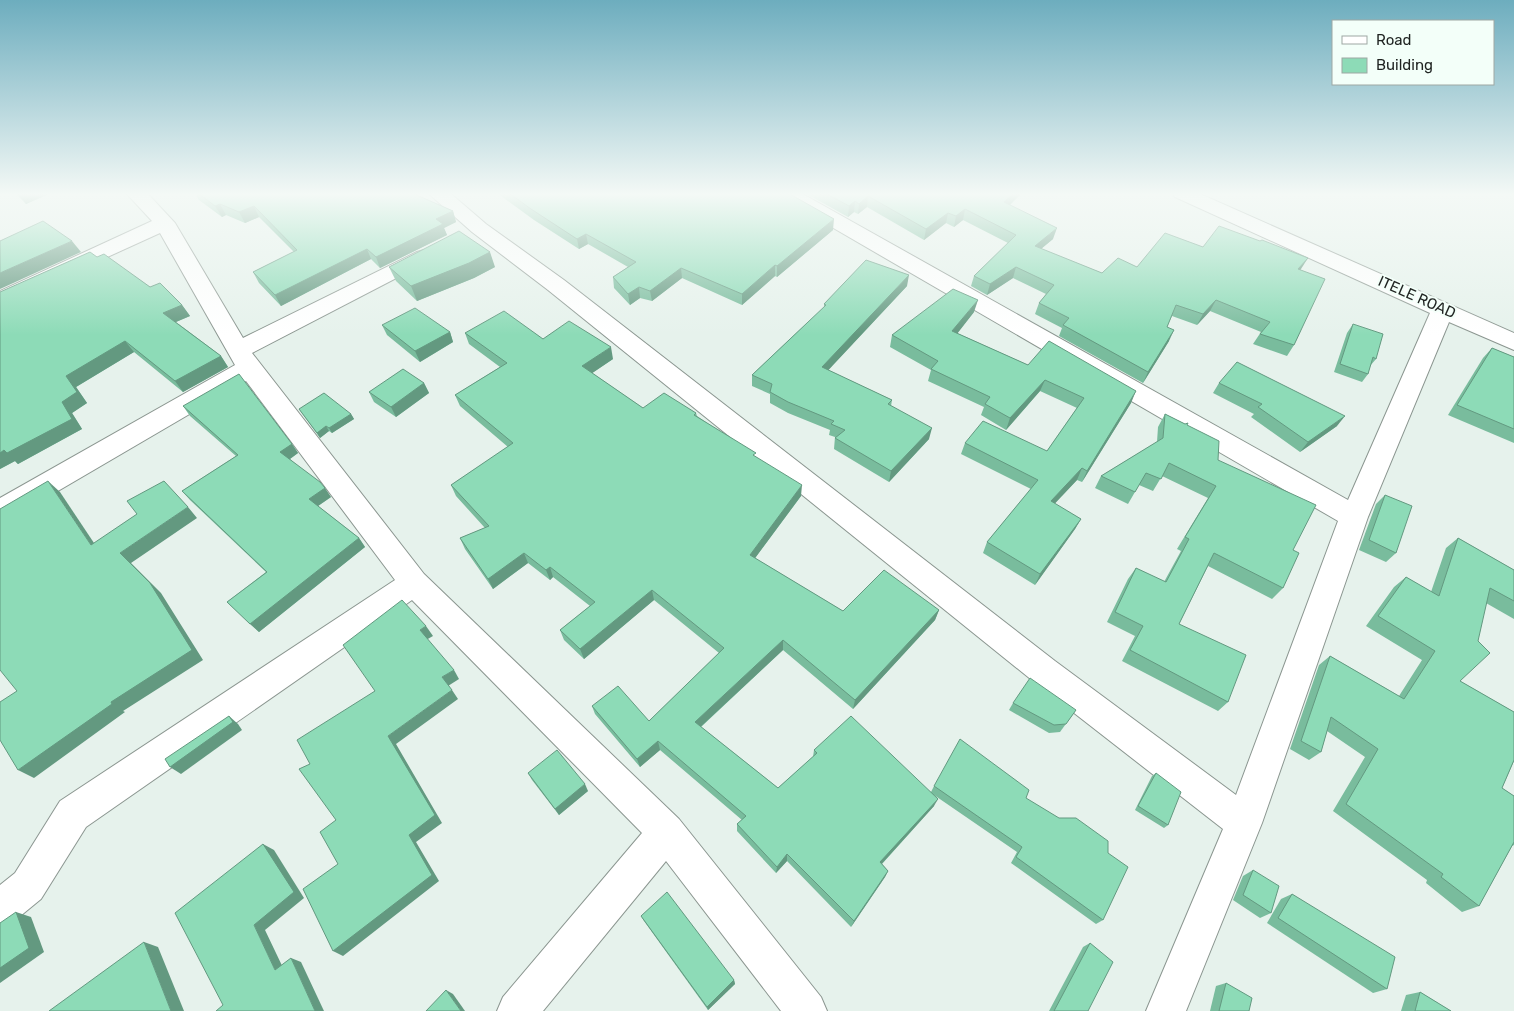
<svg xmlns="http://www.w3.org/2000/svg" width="1514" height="1011" font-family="Rubik,sans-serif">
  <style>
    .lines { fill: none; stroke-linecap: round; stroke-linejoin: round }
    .street-casing { stroke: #8b9690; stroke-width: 2 }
    .street { fill: #fff; fill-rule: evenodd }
    .wall { fill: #79bc9d }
    .shaded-wall { fill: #639980 }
    .building { fill: #8ddbb7; stroke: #639980 }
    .labels { text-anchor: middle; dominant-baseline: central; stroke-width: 4; stroke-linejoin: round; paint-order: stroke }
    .far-street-label { font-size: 15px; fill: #1f2321; stroke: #f3fff9 }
  </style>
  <rect width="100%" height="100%" fill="#e6f2ec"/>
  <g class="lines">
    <defs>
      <g id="street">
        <path d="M126 193H147L175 223 243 338 417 252 424 250 431 252 434 256 431 260 252 353 424 574 679 819 821 997 827 1011H781L666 861 543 1011H497L503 997 642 833 412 600 86 827 41 899 13 922 0 928V885L15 873 60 801 395 580 246 381 10 519 0 522V498L235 365 160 233 0 306V291L152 221Z"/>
        <path d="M428 193H450L486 224 564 280 1055 661 1236 795 1338 521 780 197 777 193H801L1348 500 1430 313 1175 197 1172 193H1198L1514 333V350L1449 322 1368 517 1262 823 1186 1011H1146L1223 829 1033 681 548 290 472 232Z"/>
      </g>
    </defs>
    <!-- street casing -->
    <use href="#street" class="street-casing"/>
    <!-- street -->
    <use href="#street" class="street"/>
  </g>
  <!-- wall -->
  <g class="wall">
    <path d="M15 193H51L26 204Z"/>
    <path d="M195 193H417L415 194 453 211 456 222 444 228 447 235 380 268 371 259 281 306 259 283 253 272 294 252 259 217 245 223 226 215 222 217 199 200Z"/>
    <path d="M497 193H788L833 230 777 277 775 276 742 305 682 278 652 301 640 298 630 305 614 288 613 277 628 267 588 244 579 249 534 220Z"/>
    <path d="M805 193H1022L1010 205 1053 239 1041 249 1102 273 1137 267 1203 247 1301 270 1294 345 1287 356 1253 344 1261 332 1210 311 1197 325 1172 316 1167 327 1169 341 1143 383 1059 336 1062 328 1035 314 1039 303 1046 294 1013 278 987 295 971 286 974 276 1008 243 963 220 954 227 946 223 924 240 867 207 858 214 854 212 848 217Z"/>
    <path d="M97 257 182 305 190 316 176 322 221 356 228 367 183 392 134 352 76 387 87 403 72 413 82 429 18 464 15 461 0 469V292Z"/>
    <path d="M389 267H495L474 278 417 301 396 281Z"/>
    <path d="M907 286 828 370 892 400 891 406 929 439 889 482 834 449 835 437 829 435 830 430 788 413 770 403V394L752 386V375L824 307V304Z"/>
    <path d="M974 312 957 333 1028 365 1131 403 1082 482 1077 480 1054 504 1081 519 1075 529 1035 585 983 553 987 542 1031 489 961 454 965 443 1047 451 1077 408 1040 391 1006 430 981 415 984 407 928 381 931 370 890 347 892 335Z"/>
    <path d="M1353 324 1376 359 1370 366 1368 374 1362 382 1334 372 1347 333Z"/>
    <path d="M382 325 450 332 453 342 420 362 387 335Z"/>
    <path d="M465 333 543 339 613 359 592 373 643 408 696 413 697 416 756 457 801 496 755 558 843 611 939 610 935 620 853 709 783 650 701 727 778 788 813 757 814 750 931 792 934 786 1026 798 1103 920 1096 924 1011 863 1017 852 934 795V806L882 864 888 871 885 877 851 927 787 861 776 873 737 831V824L742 820 660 750 640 767 595 714 592 706 649 721 719 653 654 600 584 659 564 640 560 630 590 606 553 577 550 580 528 563 493 589 465 549 460 538 485 528 456 496 451 485 508 447 460 406 455 395 500 367 469 344Z"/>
    <path d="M1492 348 1514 357V443L1448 415 1483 358Z"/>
    <path d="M424 383 429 393 396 417 374 402 369 392Z"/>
    <path d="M1219 383 1337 426 1300 452 1251 417 1254 414 1213 393Z"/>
    <path d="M183 406 292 444 298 453 290 459 331 497 318 506 359 538 365 547 259 632 227 602 266 572 190 500 182 491 236 456 190 416Z"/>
    <path d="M299 409 351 414 354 419 332 433 329 431 320 438Z"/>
    <path d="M1165 414 1187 425 1218 460 1293 550 1283 588 1272 599 1208 566 1179 624 1228 702 1218 711 1122 661 1135 636 1107 622 1128 579 1136 568 1164 582 1181 551 1177 549 1208 498 1162 476 1153 491 1139 485 1128 504 1095 488 1101 476 1157 442 1158 427Z"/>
    <path d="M1385 495 1396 553 1386 562 1359 550 1376 504Z"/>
    <path d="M1458 538 1514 570V619L1486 603 1460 681 1514 712V761L1502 788 1514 796V845L1512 846 1479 906 1462 912 1426 883 1427 880 1333 811 1365 757 1327 731 1321 752 1309 760 1290 749 1319 665 1330 656 1399 696 1422 660 1366 626 1394 587 1406 577 1431 592 1446 548Z"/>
    <path d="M1013 703 1076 710 1060 732 1049 733 1009 710Z"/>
    <path d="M528 773 588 791 559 815 532 780Z"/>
    <path d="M1156 773 1168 825 1164 828 1135 810 1152 776Z"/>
    <path d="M1253 870 1271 913 1260 918 1233 900 1243 876Z"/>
    <path d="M1292 894 1387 989 1373 993 1267 923 1281 899Z"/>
    <path d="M641 916 734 980 735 984 708 1010 644 921Z"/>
    <path d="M1090 943 1088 1011H1049L1083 947Z"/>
    <path d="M1226 983 1249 1011H1210L1216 986Z"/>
    <path d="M1420 992 1451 1011H1401L1406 995Z"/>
  </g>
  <!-- shaded-wall -->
  <g class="shaded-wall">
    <path d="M17 193H51L26 204Z"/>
    <path d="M1014 193H1022L1001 213 1004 202Z"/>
    <path d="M868 196 867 207 858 214 859 204Z"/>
    <path d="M855 201 854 212 848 217 849 206Z"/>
    <path d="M220 204 226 215 222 217 215 206Z"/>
    <path d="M254 206 259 217 245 223 239 212Z"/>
    <path d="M965 209 963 220 954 227 956 216Z"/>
    <path d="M453 211 456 222 444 228 447 235 380 268 376 257 436 219Z"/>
    <path d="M948 213 946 223 924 240 926 229Z"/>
    <path d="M834 219 833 230 777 277V266Z"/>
    <path d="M1057 228 1053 239 1031 257 1035 246Z"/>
    <path d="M586 234 588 244 579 249 577 239Z"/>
    <path d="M72 241 81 252 0 289V273Z"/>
    <path d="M367 249 371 259 281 306 275 295Z"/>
    <path d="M490 252 495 267 474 278 417 301 411 286Z"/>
    <path d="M1308 258 1301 269 1292 280 1298 269Z"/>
    <path d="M775 265V276L742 305V294Z"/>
    <path d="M1016 267 1013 278 987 295 990 284Z"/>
    <path d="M681 268 682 278 652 301 650 291Z"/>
    <path d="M909 275 907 286 821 378 822 367Z"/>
    <path d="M639 287 640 298 630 305 628 294Z"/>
    <path d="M978 300 974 312 950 343 952 331Z"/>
    <path d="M1216 300 1210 311 1197 325 1203 314Z"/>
    <path d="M182 305 190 316 171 324 163 313Z"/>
    <path d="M1174 330 1169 341 1143 383 1148 372Z"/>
    <path d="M450 332 453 342 420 362 415 351Z"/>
    <path d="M125 341 134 352 76 387 87 403 72 413 82 429 18 464 15 461 0 469V453L62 402 66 376Z"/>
    <path d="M611 347 613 359 585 378 582 366Z"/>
    <path d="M221 356 228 367 183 392 175 381Z"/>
    <path d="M1045 380 1040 391 1006 430 1010 418Z"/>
    <path d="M424 383 429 393 396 417 391 407Z"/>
    <path d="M1136 391 1131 403 1082 482 1087 471Z"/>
    <path d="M351 414 354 419 332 433 329 428Z"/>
    <path d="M1345 416 1337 426 1300 452 1308 442Z"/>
    <path d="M326 426 329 431 320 438 317 433Z"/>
    <path d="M932 428 929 439 889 482 891 471Z"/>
    <path d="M292 444 298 453 287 461 280 452Z"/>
    <path d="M1082 468 1077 480 1046 513 1051 501Z"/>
    <path d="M48 481 60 492 102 555 91 545Z"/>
    <path d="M802 485 801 496 750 565V555Z"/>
    <path d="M325 488 331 497 315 508 309 499Z"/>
    <path d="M188 507 197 518 131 563 161 593 203 660 123 711 125 712 34 778 18 770 111 702 120 553Z"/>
    <path d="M1081 519 1075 529 1035 585 1040 574Z"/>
    <path d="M359 538 365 547 259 632 250 624Z"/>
    <path d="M524 553 528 563 493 589 488 579Z"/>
    <path d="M550 567 553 577 550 580 546 570Z"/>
    <path d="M652 590 654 600 584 659 580 649Z"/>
    <path d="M939 610 935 620 853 709 855 700Z"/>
    <path d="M426 626 433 636 426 640 420 630Z"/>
    <path d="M783 640V650L696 731 695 722Z"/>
    <path d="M454 670 459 679 448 686 442 677Z"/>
    <path d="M452 690 458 699 396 744 442 823 416 842 439 881 343 956 333 951 409 835 388 736Z"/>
    <path d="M229 716 238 724 242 730 181 774 170 767Z"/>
    <path d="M658 741 660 750 640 767 637 759Z"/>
    <path d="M585 784 588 791 559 815 555 809Z"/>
    <path d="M938 799 934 806 877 869 880 862Z"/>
    <path d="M263 844 274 850 304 898 265 930 286 974 275 970 254 925Z"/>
    <path d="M787 854V861L776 873 777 867Z"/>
    <path d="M888 871 885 877 851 927 854 921Z"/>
    <path d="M16 912 31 917 44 952 0 983V968Z"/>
    <path d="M144 942 158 947 184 1011H171Z"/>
    <path d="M291 958 301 962 324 1011H315Z"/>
    <path d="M734 980 735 984 708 1010 707 1007Z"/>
    <path d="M446 990 453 994 465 1011H461Z"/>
  </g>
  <!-- building -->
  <g class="building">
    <path d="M198 193H412L453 211 436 219 443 224 376 257 367 249 275 295 253 272 297 250 254 206 239 212 220 204 215 206Z"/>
    <path d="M509 193H788L834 219 777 266 775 265 742 294 681 268 650 291 639 287 628 294 613 277 636 262 586 234 577 239 531 209Z"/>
    <path d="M825 193H1014L1004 202 1057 228 1035 246 1102 273 1118 258 1137 267 1165 233 1203 247 1219 226 1260 241 1262 240 1308 258 1298 269 1325 279 1294 345 1260 334 1270 322 1216 300 1203 314 1176 305 1167 327 1174 330 1148 372 1063 325 1069 318 1039 303 1054 285 1016 267 990 284 974 276 1016 235 965 209 956 216 948 213 926 229 868 196 859 204 855 201 849 206Z"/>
    <path d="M43 221 72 241 0 273V241Z"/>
    <path d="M459 231 490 252 469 263 411 286 389 267Z"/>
    <path d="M90 252 97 257 104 254 150 287 160 283 182 305 163 313 221 356 175 381 125 341 66 376 77 392 62 402 72 419 7 453 4 450 0 453V292Z"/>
    <path d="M866 260 909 275 822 367 892 400 888 404 932 428 891 471 835 438 845 430 831 424 834 421 788 402 770 392 772 384 752 375 826 305 824 304Z"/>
    <path d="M953 289 978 300 952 331 1028 365 1049 341 1136 391 1087 471 1082 468 1051 501 1081 519 1040 574 987 542 1038 480 965 443 983 421 1047 451 1084 398 1045 380 1010 418 985 404 990 397 931 369 938 361 892 335Z"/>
    <path d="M415 308 450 332 415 351 382 325Z"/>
    <path d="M504 311 543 339 569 321 611 347 582 366 643 408 664 393 696 413 694 415 756 453 753 455 802 485 750 555 843 611 884 570 939 610 855 700 783 640 695 722 778 788 817 753 814 750 851 716 938 799 880 862 888 871 854 921 787 854 777 867 737 824 746 816 658 741 637 759 592 706 618 686 649 721 724 648 652 590 580 649 560 630 595 602 550 567 546 570 524 553 488 579 460 538 489 526 451 485 513 443 455 395 507 363 465 333Z"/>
    <path d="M1353 324 1383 334 1376 359 1373 357 1368 374 1340 364Z"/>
    <path d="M1492 348 1514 357V429L1457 405Z"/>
    <path d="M1237 362 1345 416 1308 442 1258 407 1262 404 1219 383Z"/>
    <path d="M403 369 424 383 391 407 369 392Z"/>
    <path d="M239 374 292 444 280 452 320 482 325 488 309 499 359 538 250 624 227 602 267 572 182 491 238 455 183 406Z"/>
    <path d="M324 393 351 414 329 428 326 426 317 433 299 409Z"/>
    <path d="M1165 414 1185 424 1188 423 1187 425 1219 441 1218 460 1316 505 1293 550 1299 553 1283 588 1214 553 1179 624 1246 655 1228 702 1130 650 1143 626 1115 612 1136 568 1166 582 1189 539 1185 537 1216 486 1169 463 1161 479 1146 473 1135 492 1101 476 1163 438Z"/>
    <path d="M48 481 91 545 137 514 127 501 164 481 188 507 120 553 150 583 192 650 111 702 112 704 18 770 0 740V702L17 691 0 670V509Z"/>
    <path d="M1385 495 1412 506 1396 553 1369 540Z"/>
    <path d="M1458 538 1514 570V601L1490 588 1478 641 1490 653 1460 681 1514 712V760L1502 788 1514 796V842L1479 906 1441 877 1443 874 1346 804 1378 749 1331 717 1321 752 1301 741 1330 656 1404 699 1435 651 1378 616 1406 577 1439 596Z"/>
    <path d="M402 600 426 626 420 630 454 670 442 677 452 690 388 736 435 815 409 835 432 875 333 951 303 889 338 864 320 832 336 820 299 769 310 764 297 740 375 691 343 645Z"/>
    <path d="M1030 678 1076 710 1066 724 1054 725 1013 703Z"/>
    <path d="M229 716 233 722 170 767 165 759Z"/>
    <path d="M960 739 1029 790 1026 798 1059 818H1076L1108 841V853L1128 867 1103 920 1016 857 1022 847 934 786Z"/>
    <path d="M557 750 585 784 555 809 528 773Z"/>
    <path d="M1156 773 1181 792 1168 825 1138 806Z"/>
    <path d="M263 844 294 892 254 925 275 970 291 958 315 1011H216L223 1005 175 913Z"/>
    <path d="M1253 870 1279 886 1271 913 1243 895Z"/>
    <path d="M667 892 734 980 707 1007 641 916Z"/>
    <path d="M1292 894 1395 957 1387 989 1278 918Z"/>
    <path d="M16 912 29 948 0 968V923Z"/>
    <path d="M144 942 171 1011H49Z"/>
    <path d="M1090 943 1113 962 1088 1011H1054Z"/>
    <path d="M1226 983 1252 998 1249 1011H1219Z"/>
    <path d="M446 990 461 1011H426Z"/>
    <path d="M1420 992 1451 1011H1415Z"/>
  </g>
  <!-- sky -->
  <linearGradient id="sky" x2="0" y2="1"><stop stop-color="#6dadbe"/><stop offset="0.58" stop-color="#f4f9f6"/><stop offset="1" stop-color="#f4f9f6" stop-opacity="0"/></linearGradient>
  <rect width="1514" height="335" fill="url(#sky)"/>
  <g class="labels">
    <!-- far-street labels -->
    <g class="far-street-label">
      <text transform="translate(1417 297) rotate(24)">ITELE ROAD</text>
    </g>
  </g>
  <!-- legend -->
  <rect x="1332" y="20" width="162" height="65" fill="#f3fff9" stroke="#9ea7a3"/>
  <rect x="1342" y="36" width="25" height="8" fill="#ffffff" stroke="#9ea7a3"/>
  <text x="1376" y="45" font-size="15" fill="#1f2321">Road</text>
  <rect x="1342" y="58" width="25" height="15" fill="#8ddbb7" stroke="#9ea7a3"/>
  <text x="1376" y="70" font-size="15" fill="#1f2321">Building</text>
</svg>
